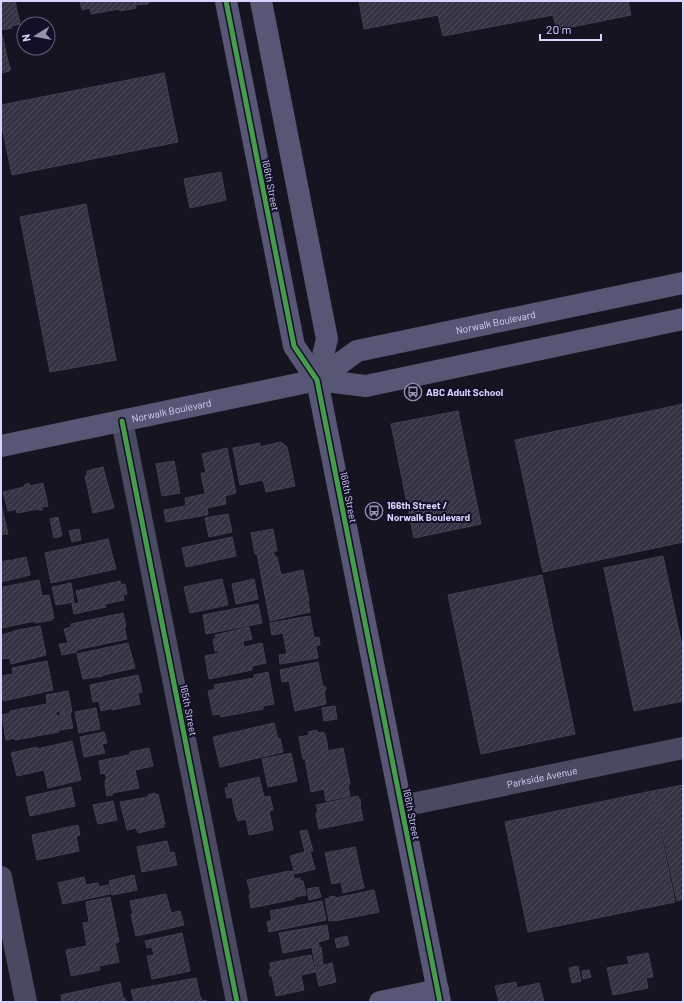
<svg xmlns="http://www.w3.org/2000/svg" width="684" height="1003" font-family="Barlow,sans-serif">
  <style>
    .building { fill: url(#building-hatch); stroke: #433f54 }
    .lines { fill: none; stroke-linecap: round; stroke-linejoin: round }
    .street { stroke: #4a4962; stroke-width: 22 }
    .secondary { stroke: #575674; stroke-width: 22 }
    .cycleway-casing { stroke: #130f26; stroke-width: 8 }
    .cycleway { stroke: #469c4c; stroke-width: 5 }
    .labels { text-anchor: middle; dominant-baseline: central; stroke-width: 4; stroke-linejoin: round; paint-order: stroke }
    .street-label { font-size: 10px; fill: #d9d4ff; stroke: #130f26 }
    .poi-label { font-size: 10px; font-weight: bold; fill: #d9d4ff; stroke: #130f26; text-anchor: start }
  </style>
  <defs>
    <pattern id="building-hatch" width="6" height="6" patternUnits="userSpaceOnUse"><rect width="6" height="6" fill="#343243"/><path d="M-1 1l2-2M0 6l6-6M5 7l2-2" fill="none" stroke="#514f5f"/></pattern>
  </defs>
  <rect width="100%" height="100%" fill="#161421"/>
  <!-- building -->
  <g class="building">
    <path d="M1 1H15L20 24 11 26 12 28 1 30Z"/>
    <path d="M80 1H157L148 2V4L135 5 136 8 120 11 119 9 91 14 90 8 82 10Z"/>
    <path d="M359 1H628L631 15 557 30 553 15 443 36 438 15 364 29Z"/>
    <path d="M1 34H2L9 66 11 69 9 71 1 73Z"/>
    <path d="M164 73 178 142 12 175 1 122V105Z"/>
    <path d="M221 172 226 200 190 208 184 179Z"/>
    <path d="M86 204 116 360 50 372 20 217Z"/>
    <path d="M683 404V542L543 572 515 440Z"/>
    <path d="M458 411 481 524 414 538 391 424Z"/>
    <path d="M281 442 287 447 295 486 266 492 263 480 240 485 233 448 260 443V447Z"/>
    <path d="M227 448 236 493 225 496 226 504 207 508 208 513 207 515 166 522 164 510 186 506 185 498 205 494 201 473H206L202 454Z"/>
    <path d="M174 461 180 493 162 496 156 464Z"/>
    <path d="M103 467 114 508 93 513 85 476 87 475V471Z"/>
    <path d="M29 483 30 486 43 483 48 506 42 507V510H39L38 509 17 513 16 509 8 511 3 492 24 487V485Z"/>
    <path d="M1 503 8 534 1 535Z"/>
    <path d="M228 514 232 532 209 537 205 518Z"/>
    <path d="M58 517 62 536 54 538 50 519Z"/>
    <path d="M79 529 81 540 72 542 69 531Z"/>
    <path d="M273 529 277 551H273L275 557H277L281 575 303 570 309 601 308 602 310 612 270 621 257 554H255L251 533Z"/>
    <path d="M232 537 236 556 186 567 182 548Z"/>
    <path d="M108 539 116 569 51 583 45 553Z"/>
    <path d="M663 556 683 650V701L634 711 604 568Z"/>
    <path d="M26 557 30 575 1 582V562L9 560V561Z"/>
    <path d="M542 575 575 734 481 754 448 595Z"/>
    <path d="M222 579 228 605 190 613 184 587Z"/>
    <path d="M254 579 258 599 236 604 232 584Z"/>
    <path d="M39 580 42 596 49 595 54 618 51 619 52 620 35 623V621L1 628V590L3 589V587Z"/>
    <path d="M120 581 121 585 125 584 127 594 123 595 124 600 105 604 106 607 74 614 72 604 79 603 76 591Z"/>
    <path d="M71 583 74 602 56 605 52 587Z"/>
    <path d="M258 604 262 623 206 634 203 615Z"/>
    <path d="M123 613 126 627H124L127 639 76 650 77 652 62 655 59 644 68 643 64 629 71 627V624Z"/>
    <path d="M310 616 314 638 319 637 320 645 316 646 318 658 280 664 279 655 287 654 283 633 272 635 270 623Z"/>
    <path d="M40 626 46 655 11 664 10 658 1 659V635L18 630Z"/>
    <path d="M249 627 252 639 243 641 244 647 262 643 266 663 252 666V670L209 679 205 656 219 653 218 651H215L213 639H216L215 635Z"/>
    <path d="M128 643 135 668 103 675V676L83 679 77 654Z"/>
    <path d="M47 661 53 690 3 701 1 689V676L13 674 12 668Z"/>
    <path d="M318 662 323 687 325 686 326 690H324L326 704 295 711 289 681 282 682 280 670Z"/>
    <path d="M268 672 274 704 263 706V709L221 717 220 714 213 715 208 691 215 689 214 685 254 678V675Z"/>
    <path d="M138 675 142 692 138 693 140 704 112 710V708L101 711 99 701 93 702 90 685Z"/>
    <path d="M68 691 72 712 60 714V711L56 712V716L70 713 73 728 59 730V732L15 740V738L6 740 2 715 10 713V711L47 704 46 695Z"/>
    <path d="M335 706 337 719 324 721 322 708Z"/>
    <path d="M96 708 100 729 79 733 75 712Z"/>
    <path d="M274 723 278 739 280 738 283 752 220 767 213 737Z"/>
    <path d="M317 730 318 733 323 732 324 734H325L328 749H327V751L343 748 350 784H348L350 796 326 801 324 789 311 792 305 759H303L299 737 309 735 308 732Z"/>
    <path d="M104 732 107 743 102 744 105 753 84 757 80 737Z"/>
    <path d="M72 741 81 780 48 788 44 770 17 776 11 753 37 747V749Z"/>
    <path d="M149 748 153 766 135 770 139 788 112 793 113 795 107 796 105 784H106L105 780H107L105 773 101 774 99 761 129 755 130 752Z"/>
    <path d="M291 753 297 781 268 787 262 759Z"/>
    <path d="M259 777 264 797 270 796 273 810 269 811 273 830 249 835 246 819 238 821 237 817H236L232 797 227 798 225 788 229 787 228 784Z"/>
    <path d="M683 785V899L677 901 653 791Z"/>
    <path d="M71 787 75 806 30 816 26 797Z"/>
    <path d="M652 791 675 902 528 932 505 822Z"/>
    <path d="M155 793V795L158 794 165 824H163L164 827 138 833 136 828 127 830 120 802 148 797V795Z"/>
    <path d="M358 796V799H360L361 805H360L363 820 319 829 316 813 318 812 316 805Z"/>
    <path d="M113 801 117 820 98 824 93 805Z"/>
    <path d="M78 825 80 835 76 836 79 851 37 860 32 835Z"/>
    <path d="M307 830 313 851H310L315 869 295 874 290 856 305 852 300 831Z"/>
    <path d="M167 841 170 853 174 852 177 865 142 872 137 847Z"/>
    <path d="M355 847 364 888 343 893 341 882 332 884 325 853Z"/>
    <path d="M289 871V872L293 871 294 878 292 879V880L300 878V881H303L306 895 294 897 295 899 251 908 249 895H251L247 880Z"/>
    <path d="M134 875 137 890 112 895 109 881Z"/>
    <path d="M84 877 86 885 98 883 99 887 108 885 110 894 63 904 58 883Z"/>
    <path d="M318 887 321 897 309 900 307 889Z"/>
    <path d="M374 890 379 912 334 921V920L329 921 325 899H329V897L335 896V898Z"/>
    <path d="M166 894 171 913 180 911 184 925 136 936 131 914H133L130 901Z"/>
    <path d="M110 897 119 942 115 943 119 962 99 966 100 970 71 976 66 950 87 946 83 923 89 922 86 902Z"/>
    <path d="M322 901 326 920 269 932 267 922 272 920 270 911Z"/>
    <path d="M327 925 329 939 318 942 319 946 283 953 279 933Z"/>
    <path d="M182 933 190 971 152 979 147 956 154 955 152 947 147 948 145 941Z"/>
    <path d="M347 936 349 945 337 948 335 939Z"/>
    <path d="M321 947 323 964 315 965 312 948Z"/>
    <path d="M648 953 653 977 646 978 648 988 613 995 607 968 629 964 627 957Z"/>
    <path d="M311 955 315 972 301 975 304 990 276 996 272 976H270L269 970H271L270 963Z"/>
    <path d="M332 963 336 982 319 986 315 967Z"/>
    <path d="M578 966 581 981 572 983 569 968Z"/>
    <path d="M589 970 591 977 583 979 582 971Z"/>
    <path d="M196 978 200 997H201L202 1001 206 1000 207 1002H134L131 990Z"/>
    <path d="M120 982 123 998H125L126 1002H62L61 995Z"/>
    <path d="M516 982 517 988 539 983 544 1002H499L495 986Z"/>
  </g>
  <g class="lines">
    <!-- street -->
    <g class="street">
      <path d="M122 421 237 1002"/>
      <path id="s1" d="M402 806 683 748"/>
      <path d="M1 877 26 1002"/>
    </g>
    <!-- secondary -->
    <g class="secondary">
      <path d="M226 1 294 346 317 380 440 1002"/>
      <path d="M261 1 327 339 317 380"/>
      <path id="s2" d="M317 380 357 351 683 283"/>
      <path id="s3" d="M1 446 317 380 366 386 683 319"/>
      <path d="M380 1002 438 990"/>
    </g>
    <defs>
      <g id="cycleway">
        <path d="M226 1 294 346 317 380 440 1002"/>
        <path d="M122 421 237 1002"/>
      </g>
    </defs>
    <!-- cycleway casing -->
    <use href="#cycleway" class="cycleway-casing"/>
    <!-- cycleway -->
    <use href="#cycleway" class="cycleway"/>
  </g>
  <!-- icons -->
  <defs>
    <symbol id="bus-ring" viewBox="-11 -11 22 22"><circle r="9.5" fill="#130f26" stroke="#9591b1" stroke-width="1.5"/><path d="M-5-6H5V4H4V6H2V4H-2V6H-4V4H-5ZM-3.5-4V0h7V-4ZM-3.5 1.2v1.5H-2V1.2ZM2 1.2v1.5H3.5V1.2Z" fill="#9591b1"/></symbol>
  </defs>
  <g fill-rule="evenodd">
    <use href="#bus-ring" x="403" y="382" width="20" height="20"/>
    <use href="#bus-ring" x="364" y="501" width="20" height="20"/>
  </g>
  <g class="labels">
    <!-- street labels -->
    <g class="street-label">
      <text transform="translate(271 185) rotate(79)">166th Street</text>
      <text stroke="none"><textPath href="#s2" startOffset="191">Norwalk Boulevard</textPath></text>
      <text stroke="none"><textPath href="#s3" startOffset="174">Norwalk Boulevard</textPath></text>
      <text transform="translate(349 497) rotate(79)">166th Street</text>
      <text transform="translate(189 710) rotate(79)">165th Street</text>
      <text stroke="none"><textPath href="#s1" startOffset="143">Parkside Avenue</textPath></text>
      <text transform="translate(412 814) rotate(79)">166th Street</text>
    </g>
    <!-- poi labels -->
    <g class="poi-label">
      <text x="426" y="392">ABC Adult School</text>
      <text x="387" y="505">166th Street /<tspan x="387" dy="12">Norwalk Boulevard</tspan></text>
    </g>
  </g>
  <!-- border -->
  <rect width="684" height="1003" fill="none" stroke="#d9d4ff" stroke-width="4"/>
  <!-- north arrow -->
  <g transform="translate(36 36) rotate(259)"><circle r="19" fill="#130f26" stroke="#625e7d"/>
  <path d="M0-3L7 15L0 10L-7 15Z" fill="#9591b1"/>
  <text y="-6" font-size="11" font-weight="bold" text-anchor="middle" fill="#d9d4ff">N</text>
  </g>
  <!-- scale -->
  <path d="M540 34v6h61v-6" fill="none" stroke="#d9d4ff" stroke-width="2"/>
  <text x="546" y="34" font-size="12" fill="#d9d4ff" stroke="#130f26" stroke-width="3" paint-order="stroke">20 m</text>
</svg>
